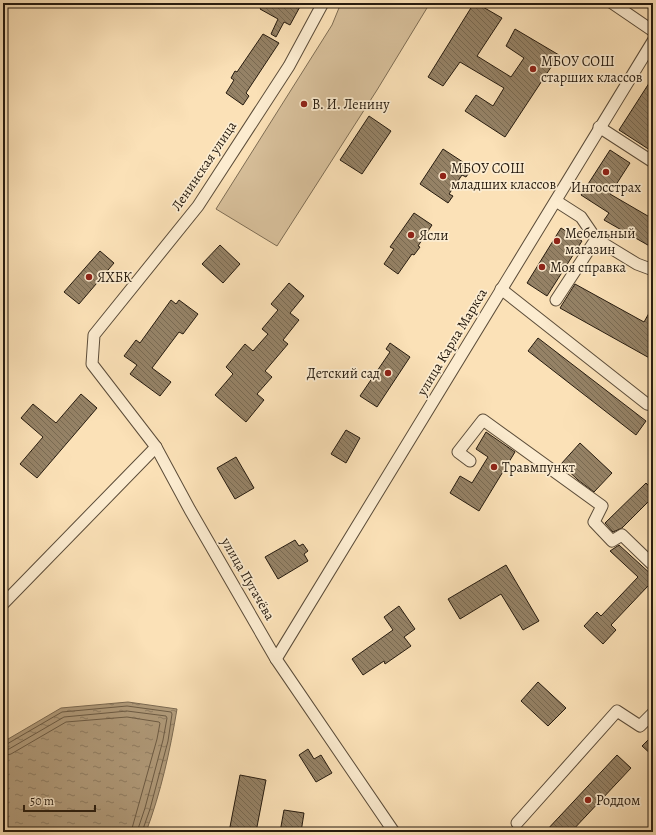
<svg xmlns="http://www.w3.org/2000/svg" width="656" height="835" font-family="Alegreya,serif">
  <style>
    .green { fill: #d7bf9a; stroke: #7e6d54 }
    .water { fill: url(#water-ripples); stroke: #7b6a52 }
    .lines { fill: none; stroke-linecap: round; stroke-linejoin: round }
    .shore { stroke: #6c5c46; stroke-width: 1 }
    .building { fill: url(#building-back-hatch); stroke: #261b0f }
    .minor-casing { stroke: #5b4c39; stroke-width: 13 }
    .minor { stroke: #fcecd0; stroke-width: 11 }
    .poi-dot { fill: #8f2418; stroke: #fcecd0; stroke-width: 1.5 }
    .labels { text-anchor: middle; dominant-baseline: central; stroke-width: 3.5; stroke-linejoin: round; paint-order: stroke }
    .poi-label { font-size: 14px; fill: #261b0f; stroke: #fcecd0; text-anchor: start }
    .street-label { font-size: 14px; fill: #261b0f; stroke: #fcecd0 }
  </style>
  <defs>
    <pattern id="water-ripples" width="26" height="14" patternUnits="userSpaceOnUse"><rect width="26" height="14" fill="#b39e7e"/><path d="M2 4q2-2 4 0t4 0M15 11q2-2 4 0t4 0" fill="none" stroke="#918066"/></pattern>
    <pattern id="building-back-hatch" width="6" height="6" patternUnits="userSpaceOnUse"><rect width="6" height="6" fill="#958266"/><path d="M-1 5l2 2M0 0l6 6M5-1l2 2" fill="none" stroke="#796a52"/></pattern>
  </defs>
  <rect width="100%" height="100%" fill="#fbe1b7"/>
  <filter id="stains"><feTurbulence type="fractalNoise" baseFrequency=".005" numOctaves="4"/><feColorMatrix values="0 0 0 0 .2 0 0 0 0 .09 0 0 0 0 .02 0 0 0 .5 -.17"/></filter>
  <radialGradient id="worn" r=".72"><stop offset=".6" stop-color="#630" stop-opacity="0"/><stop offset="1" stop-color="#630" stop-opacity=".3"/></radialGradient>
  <!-- green -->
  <path class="green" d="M341 3H430L377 90 277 246 216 209 332 25Z"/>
  <!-- water -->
  <path class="water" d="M128 702 177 709C170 751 161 792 146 832H8L3 828V742L61 708Z"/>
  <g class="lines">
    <!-- shore -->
    <g class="shore">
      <path d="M3 745 7 744 62 712 127 706 171 712 172 714 168 741 150 809 142 832"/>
      <path d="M3 750 9 749 64 717 127 711 166 716 167 718 163 740 145 808 137 832"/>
      <path d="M3 756 11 754 66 722 127 717 159 722 160 723 157 739 131 832"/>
    </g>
  </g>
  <!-- building -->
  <g class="building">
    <path d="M264 3H302L290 25 284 22 276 37 271 34 278 19 260 9Z"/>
    <path d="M474 3H476L502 18 477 56 511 77 524 58 506 46 515 29 559 55 505 137 465 111 476 95 493 106 504 88 460 62 443 86 428 77Z"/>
    <path d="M263 34 279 43 246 93 249 96 243 105 226 93 234 80 231 78 235 71 237 72Z"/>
    <path d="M653 77V152L619 130Z"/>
    <path d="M369 116 391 131 362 174 340 160Z"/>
    <path d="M443 149 472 168 466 177 462 175 449 194 453 196 448 203 420 184Z"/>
    <path d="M610 150 630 163 610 194 653 219V248L604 220 609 213 581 195Z"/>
    <path d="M414 213 432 225 418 246 420 247 414 255 412 254 398 274 384 264 394 249 390 247Z"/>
    <path d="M561 228 582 241 547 296 527 283Z"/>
    <path d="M220 245 240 264 223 283 202 264Z"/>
    <path d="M100 251 114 263 79 304 64 292Z"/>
    <path d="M289 283 304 296 290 313 299 320 283 340 288 344 265 371 272 377 257 394 264 400 246 422 215 395 233 374 226 367 245 344 253 351 268 334 262 329 278 310 271 304Z"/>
    <path d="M575 284 644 322 653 306V360L560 308Z"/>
    <path d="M171 300 176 304 179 300 198 314 183 334 179 332 152 368 171 382 160 396 130 374 137 365 124 356 136 340 140 343Z"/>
    <path d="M538 338 646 421 636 435 528 351Z"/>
    <path d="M390 343 410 357 377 407 360 396 390 352 386 349Z"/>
    <path d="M81 394 97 408 37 478 20 464 43 437 21 418 33 404 56 423Z"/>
    <path d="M346 430 360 438 346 463 331 454Z"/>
    <path d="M486 432 515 452 479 511 450 493 460 476 472 483 488 457 476 449Z"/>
    <path d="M580 443 612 473 594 492 578 480 561 464Z"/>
    <path d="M236 457 254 488 235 499 217 468Z"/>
    <path d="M646 483 653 490V497L622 528 613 532 605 523Z"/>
    <path d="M295 540 299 546 303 544 308 551 304 554 308 561 278 579 265 557Z"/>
    <path d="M619 545 653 576V591L648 586 611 625 616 630 603 644 584 626 597 612 601 616 638 577 610 551Z"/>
    <path d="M506 565 539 621 523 630 501 594 460 619 448 599Z"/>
    <path d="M399 606 415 629 404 637 411 646 385 664 384 661 363 675 352 659 393 630 384 617Z"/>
    <path d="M538 682 566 708 548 726 521 701Z"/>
    <path d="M653 735V756L642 746Z"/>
    <path d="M308 749 314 759 321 755 332 773 316 782 299 755Z"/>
    <path d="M617 755 631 768 571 832H545Z"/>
    <path d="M240 775 266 780 256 832H229Z"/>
    <path d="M284 810 304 813 301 832H280Z"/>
  </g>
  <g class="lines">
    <defs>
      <g id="minor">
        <path d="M323 3 289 66 198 206 94 335 92 364 156 447 190 510 276 659 394 832"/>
        <path d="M612 3 653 31"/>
        <path d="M599 127 653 162"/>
        <path d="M556 201 581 217 596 239 556 300"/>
        <path d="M596 239 637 264 653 270"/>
        <path d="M501 289 647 404 653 405"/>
        <path d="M470 461 458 452 483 420 602 506 594 522 612 541 622 535 653 565"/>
        <path d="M3 604 156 447"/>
        <path d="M276 659 653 41"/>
        <path d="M517 823 617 711 640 726 653 713"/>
      </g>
    </defs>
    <!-- minor casing -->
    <use href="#minor" class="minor-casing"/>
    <!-- minor -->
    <use href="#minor" class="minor"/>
  </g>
  <!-- markers -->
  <g class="poi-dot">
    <circle cx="533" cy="69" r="4"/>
    <circle cx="304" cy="104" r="4"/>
    <circle cx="606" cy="172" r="4"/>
    <circle cx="443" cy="176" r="4"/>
    <circle cx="411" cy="235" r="4"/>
    <circle cx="557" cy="241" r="4"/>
    <circle cx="542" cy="267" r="4"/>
    <circle cx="89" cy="277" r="4"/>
    <circle cx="388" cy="373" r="4"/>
    <circle cx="494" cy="467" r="4"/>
    <circle cx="588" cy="800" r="4"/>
  </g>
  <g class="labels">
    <!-- poi labels -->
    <g class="poi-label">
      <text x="541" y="61">МБОУ СОШ<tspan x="541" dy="16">старших классов</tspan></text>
      <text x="312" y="104">В. И. Ленину</text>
      <text x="451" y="168">МБОУ СОШ<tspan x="451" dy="16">младших классов</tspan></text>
      <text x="606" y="187" text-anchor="middle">Ингосстрах</text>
      <text x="565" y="233">Мебельный<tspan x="565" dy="16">магазин</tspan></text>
      <text x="419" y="235">Ясли</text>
      <text x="550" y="267">Моя справка</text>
      <text x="97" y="277">ЯХБК</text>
      <text x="380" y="373" text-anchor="end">Детский сад</text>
      <text x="502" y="467">Травмпункт</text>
      <text x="596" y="800">Роддом</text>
    </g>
    <!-- street labels -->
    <g class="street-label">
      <text transform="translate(204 166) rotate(-56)">Ленинская улица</text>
      <text transform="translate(452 342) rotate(-59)">улица Карла Маркса</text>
      <text transform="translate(248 579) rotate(60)">улица Пугачёва</text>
    </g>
  </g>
  <!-- margin -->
  <rect width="656" height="835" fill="none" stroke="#fbe1b7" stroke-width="16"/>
  <rect x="4" y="4" width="648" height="827" fill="none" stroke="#261b0f" stroke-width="2"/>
  <rect x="8" y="8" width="640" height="819" fill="none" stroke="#261b0f"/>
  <!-- scale -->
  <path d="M24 805v6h71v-6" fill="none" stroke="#261b0f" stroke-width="2"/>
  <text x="30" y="805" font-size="12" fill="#261b0f" stroke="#fcecd0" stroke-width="3" paint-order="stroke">50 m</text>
  <rect width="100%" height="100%" filter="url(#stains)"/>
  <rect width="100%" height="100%" fill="url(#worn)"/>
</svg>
